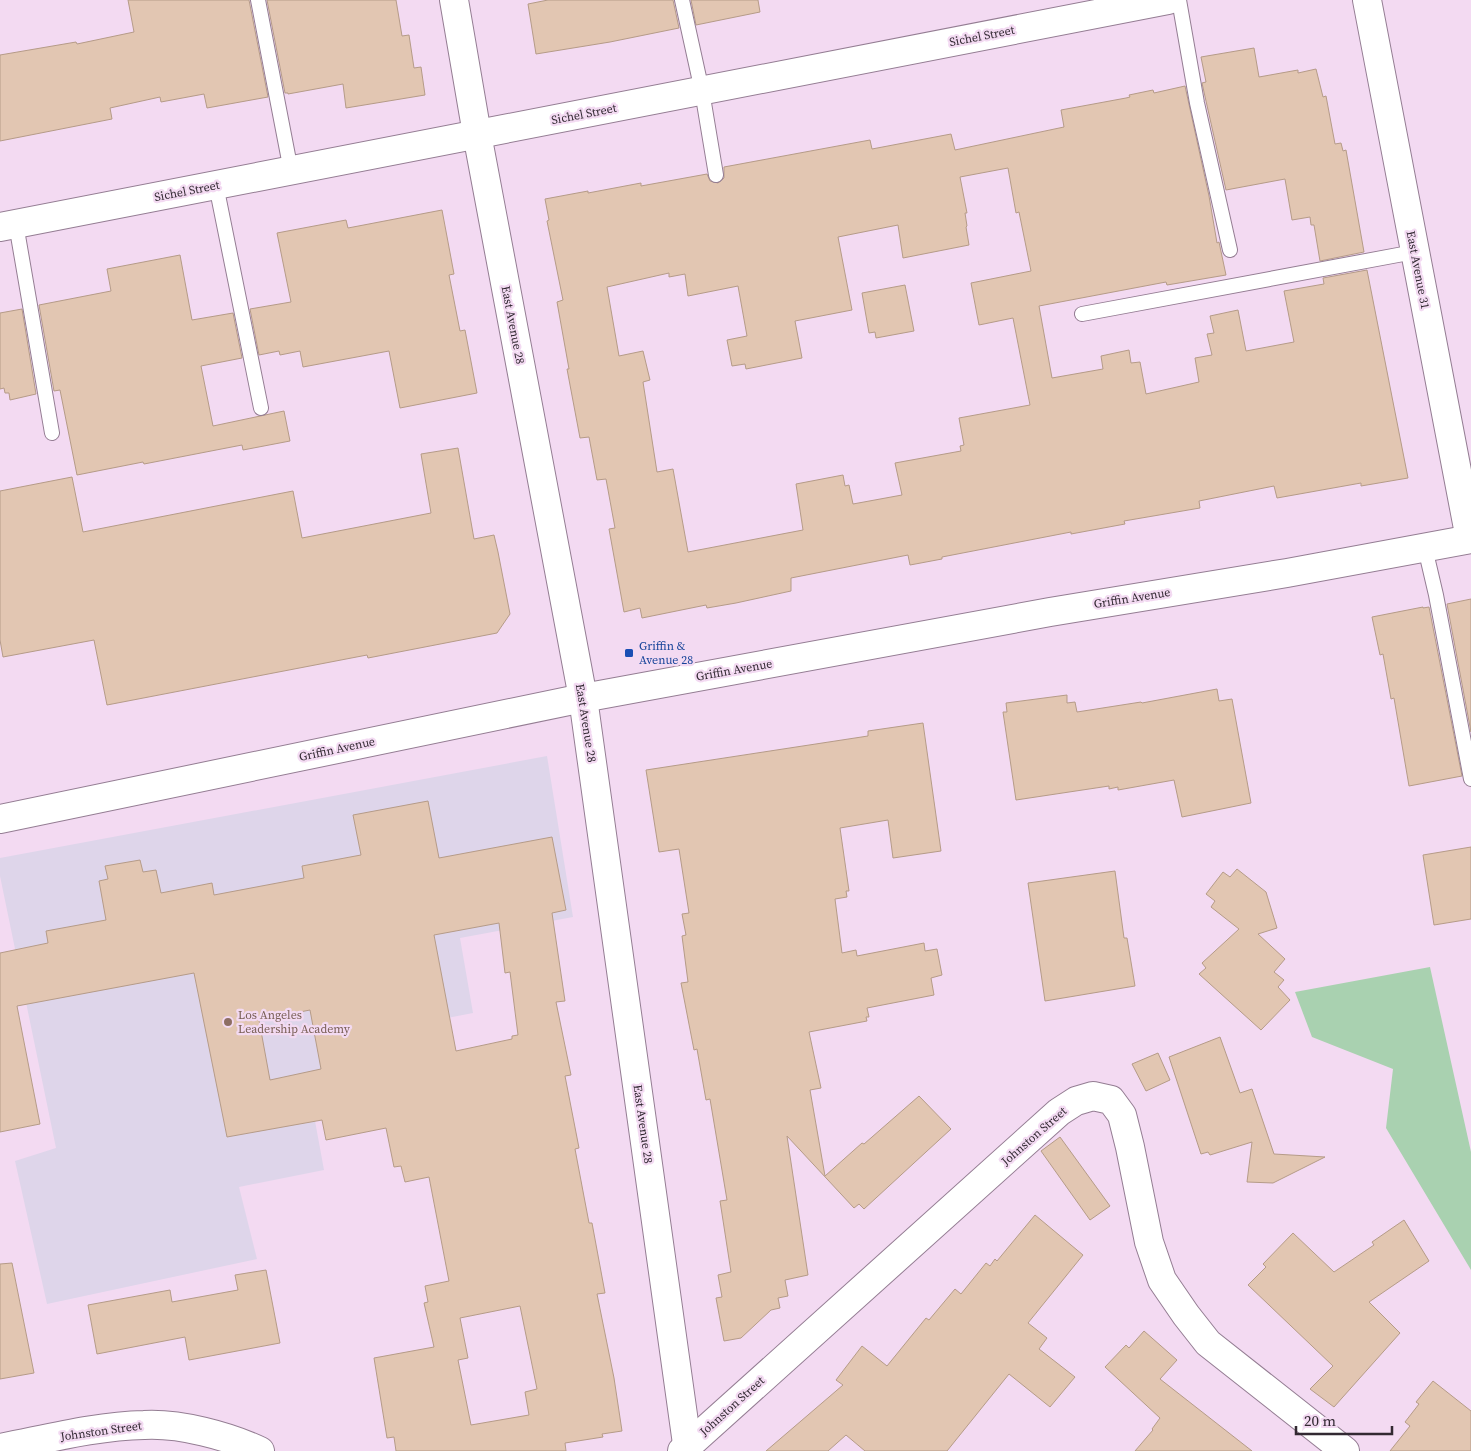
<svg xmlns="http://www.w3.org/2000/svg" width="1471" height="1451" font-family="'Source Serif 4',serif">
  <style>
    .education { fill: #ded5ea }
    .green { fill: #a9d1b0 }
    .building { fill: #e2c6b2; stroke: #b59b88; fill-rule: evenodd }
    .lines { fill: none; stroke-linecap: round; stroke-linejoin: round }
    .lane-casing { stroke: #947d93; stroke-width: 16 }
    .street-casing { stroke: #947d93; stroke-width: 30 }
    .secondary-casing { stroke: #947d93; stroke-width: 30 }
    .lane { stroke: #fff; stroke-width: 14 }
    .street { stroke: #fff; stroke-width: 28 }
    .secondary { stroke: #fff; stroke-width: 28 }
    .transit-dot { fill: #1a4fb4; stroke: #f3daf2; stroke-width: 2 }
    .education-dot { fill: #8d6e63; stroke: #f3daf2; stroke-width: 2 }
    .labels { text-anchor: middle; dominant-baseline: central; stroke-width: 4.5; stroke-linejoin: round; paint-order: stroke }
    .street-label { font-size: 12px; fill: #322932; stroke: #f3daf2 }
    .transit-label { font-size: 12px; fill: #164399; stroke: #f3daf2; text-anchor: start }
    .education-label { font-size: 12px; fill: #785e54; stroke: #f3daf2; text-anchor: start }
  </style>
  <rect width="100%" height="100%" fill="#f3daf2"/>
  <!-- education -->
  <path class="education" d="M547 756 573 917 460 938 473 1013 380 1031 315 1121 324 1170 239 1187 257 1259 47 1304 15 1161 56 1148 0 876V858Z"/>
  <!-- green -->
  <path class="green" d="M1430 967 1471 1152V1270L1386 1128 1393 1069 1312 1037 1295 992Z"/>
  <!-- building -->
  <g class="building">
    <path d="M128 0H249L268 97 207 108 204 94 161 102 160 97 110 108 112 119 0 141V55L76 42 77 44 134 32Z"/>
    <path d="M267 0H396L402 36 409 35 414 68 421 67 425 95 346 108 343 84 288 94V93H285Z"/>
    <path d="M548 0H673L679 28 610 42 536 54 528 4Z"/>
    <path d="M691 0H758L760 12 696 25Z"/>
    <path d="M1254 48 1259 77 1298 70V73L1316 69 1323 97 1326 96 1335 144 1341 143 1343 151 1346 150 1364 252 1320 261 1314 225H1311L1310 217 1292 220 1285 179 1226 190 1206 101 1202 83 1206 82 1201 57Z"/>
    <path d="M1185 86 1209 196 1217 243 1219 242 1226 275 1167 285 1166 282 1039 306 1052 378 1103 369 1101 356 1129 350 1131 363 1140 362 1146 394 1199 382 1195 358 1212 355 1207 334 1214 333 1210 316 1238 310 1246 351 1294 342 1284 291 1324 284 1323 278 1367 270 1408 478 1361 486V483L1277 498 1274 486 1199 501 1200 508 1124 521 1125 524 1071 534V532L942 557V559L910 565 908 555 791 578V591L736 603 707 608 706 605 642 618 640 608 624 612 609 529 615 528 606 479 597 480 589 437 580 438 567 369H569L557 302 563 300 547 221 549 220 545 199 588 191V193L641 183V186L707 174 710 181 718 183 724 178V167L870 140 872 149 951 134 955 150 1064 127 1061 110 1126 98 1130 97 1129 95 1153 90 1154 93ZM1008 168 1016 213 1019 212 1031 271 971 283 979 325 1013 318 1030 405 959 418 964 445 960 446 961 451 895 463 902 495 853 504 849 485 845 486 843 475 796 484 803 530 688 552 673 469 657 472 643 382 650 380 643 351 619 356 607 287 669 273V277L685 274 688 296 738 286 747 336 727 340 732 366 745 364 746 369 802 358 795 321 852 310 838 237 898 225 903 258 969 245 966 227 967 226 965 213H967L960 177Z"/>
    <path d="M442 210 454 274 449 275 460 331 465 330 477 393 400 408 389 351 303 367 300 351 280 355 279 351 259 355 250 309 291 302 277 233 346 220 348 228Z"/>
    <path d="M180 255 192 320 233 313 242 358 201 366 213 426 284 411 290 441 243 450 242 445 144 464 143 462 77 475 60 390 54 391 39 305 111 291 107 269Z"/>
    <path d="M905 285 914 331 876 338 875 332 869 333 862 293Z"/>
    <path d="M22 309 36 394 10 400 9 393H5L4 388 0 389V313Z"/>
    <path d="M458 448 474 539 494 535 498 552 510 614 497 633 368 658 367 655 107 705 94 640 3 657 0 640V491L72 477 83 532 293 491 302 538 431 513 421 454Z"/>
    <path d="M1471 599V732L1447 604Z"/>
    <path d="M1423 607V608L1429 607 1462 776 1409 786 1394 698 1391 699 1383 654 1380 655 1372 617Z"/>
    <path d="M1217 689 1219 701 1232 699 1251 803 1182 817 1174 780 1118 790V787L1109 789V786L1016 800 1003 712H1007L1006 703 1067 695V703L1075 702 1077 712 1141 702 1142 703Z"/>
    <path d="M923 723 941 851 893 858 888 820 840 828 849 891H846L847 897 835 899 842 953 856 950 857 956 924 943 925 951 937 949 942 975 931 978 934 995 867 1008 869 1017H866L867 1021 809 1032 821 1088 810 1090 825 1176 862 1143 864 1144 919 1096 951 1129 864 1209 859 1204 854 1208 787 1136 808 1275 785 1280 788 1296 778 1298 780 1308 771 1310 741 1338 724 1341 716 1298 722 1297 718 1275 731 1272 720 1201 727 1200 710 1099 706 1100 697 1049 694 1050 681 983 688 982 682 936 686 935 682 914 689 913 679 849 659 852 646 770 868 736V731Z"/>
    <path d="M428 801 439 858 552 837 566 910 552 913 565 1001 556 1002 571 1075 565 1076 579 1148 575 1149 589 1223H592L605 1293 597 1294 614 1378 622 1431 602 1434 603 1437 565 1443 566 1451H396L394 1437 387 1438 374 1358 434 1347 424 1303 428 1302 425 1286 449 1281 429 1177 405 1182 401 1166 394 1167 386 1128 326 1140 322 1120 227 1137 194 973 17 1006 40 1124 0 1132V953L48 943 46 931 106 920 99 881 108 879 105 866 140 860 143 872 156 870 161 893 212 883 214 895 304 878 302 866 361 855 353 815ZM499 923 505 973 510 972 518 1035 512 1036V1039L456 1051 434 935ZM310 1010 321 1069 270 1080 259 1020ZM520 1306 537 1389 525 1392 529 1415 471 1425 458 1360 468 1358 460 1318Z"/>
    <path d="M1471 847V919L1434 925 1423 855Z"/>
    <path d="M1237 869 1266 892 1277 928 1258 934 1285 959 1274 972 1284 980 1278 987 1290 1000 1261 1030 1199 974 1206 968 1202 963 1239 929 1211 907 1215 901 1206 894 1223 872 1230 877Z"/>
    <path d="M1115 871 1124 938H1127L1135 986 1045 1001 1028 883Z"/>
    <path d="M1220 1037 1240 1093 1252 1089 1274 1154 1325 1157 1273 1183 1247 1182 1252 1142 1210 1155 1208 1152 1201 1154 1169 1057Z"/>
    <path d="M1158 1053 1170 1080 1146 1091 1132 1064Z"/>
    <path d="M1060 1137 1110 1206 1090 1220 1041 1151Z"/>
    <path d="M1035 1215 1083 1255 1028 1323 1047 1338 1039 1349 1075 1377 1050 1407 1009 1374 947 1451H865L846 1435 828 1451H766L843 1385 836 1380 862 1346 887 1366 926 1318 929 1320 955 1289 961 1294 986 1263 990 1266 995 1259 997 1261Z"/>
    <path d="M1404 1220 1429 1261 1369 1302 1400 1333 1334 1407 1310 1389 1333 1366 1248 1285 1266 1267 1263 1264 1293 1233 1334 1272 1374 1245 1372 1242Z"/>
    <path d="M12 1263 34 1373 0 1379V1264Z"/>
    <path d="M266 1270 280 1343 189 1360 185 1337 97 1354 88 1305 170 1290 172 1302 238 1290 235 1275Z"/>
    <path d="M1144 1331 1177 1360 1160 1379 1252 1451H1135L1153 1430 1152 1429 1160 1418 1105 1367 1126 1345 1129 1348Z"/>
    <path d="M1433 1381 1471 1411V1451H1390L1410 1426 1405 1422 1419 1404 1416 1402Z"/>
  </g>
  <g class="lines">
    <defs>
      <g id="lane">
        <path d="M258 0 291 171"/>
        <path d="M682 0 702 91 716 175"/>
        <path d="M1179 0 1197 103 1230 250"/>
        <path d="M216 185 261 408"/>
        <path d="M16 224 52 433"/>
        <path d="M1082 314 1414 252"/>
        <path d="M1425 548 1436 595 1471 779"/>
      </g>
      <g id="street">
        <path d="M454 0 477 134 583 698 688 1451"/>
        <path d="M1367 0 1470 539"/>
        <path d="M0 227 1168 0"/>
        <path d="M0 1448C47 1439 96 1426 144 1425 180 1423 228 1436 260 1451"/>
        <path d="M682 1451 1059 1112 1076 1101 1093 1096 1111 1100 1122 1115 1130 1147 1149 1242 1162 1280 1186 1315 1208 1343 1345 1451"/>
      </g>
      <path id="secondary" d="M0 819 583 698 1050 612 1287 573 1471 539"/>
    </defs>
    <!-- lane casing -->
    <use href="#lane" class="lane-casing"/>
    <!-- street casing -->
    <use href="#street" class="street-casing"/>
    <!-- secondary casing -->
    <use href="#secondary" class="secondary-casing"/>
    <!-- lane -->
    <use href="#lane" class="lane"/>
    <!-- street -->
    <use href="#street" class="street"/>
    <!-- secondary -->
    <use href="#secondary" class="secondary"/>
  </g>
  <!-- markers -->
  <rect class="transit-dot" x="624" y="648" width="10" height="10" rx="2.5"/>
  <circle class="education-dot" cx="228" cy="1022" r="5"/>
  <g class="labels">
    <!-- street labels -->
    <g class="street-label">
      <text transform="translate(982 36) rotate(-11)">Sichel Street</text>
      <text transform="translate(584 114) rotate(-11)">Sichel Street</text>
      <text transform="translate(187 191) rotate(-11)">Sichel Street</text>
      <text transform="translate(1418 270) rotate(79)">East Avenue 31</text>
      <text transform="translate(513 325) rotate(79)">East Avenue 28</text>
      <text transform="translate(1132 598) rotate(-9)">Griffin Avenue</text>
      <text transform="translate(734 670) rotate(-10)">Griffin Avenue</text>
      <text transform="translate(586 723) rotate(81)">East Avenue 28</text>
      <text transform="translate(337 749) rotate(-12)">Griffin Avenue</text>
      <text transform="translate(643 1124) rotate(82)">East Avenue 28</text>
      <text transform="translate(1034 1136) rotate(-41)">Johnston Street</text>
      <text transform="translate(732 1406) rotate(-42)">Johnston Street</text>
      <text transform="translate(101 1431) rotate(-8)">Johnston Street</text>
    </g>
    <!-- transit labels -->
    <g class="transit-label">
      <text x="639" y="646">Griffin &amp;<tspan x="639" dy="14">Avenue 28</tspan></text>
    </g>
    <!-- education labels -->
    <g class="education-label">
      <text x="238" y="1015">Los Angeles<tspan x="238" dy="14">Leadership Academy</tspan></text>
    </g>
  </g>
  <!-- scale -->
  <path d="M1296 1426v8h96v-8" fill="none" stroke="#322932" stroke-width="2.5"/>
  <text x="1304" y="1426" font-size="15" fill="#322932" stroke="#f3daf2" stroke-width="4" paint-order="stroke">20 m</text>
</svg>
